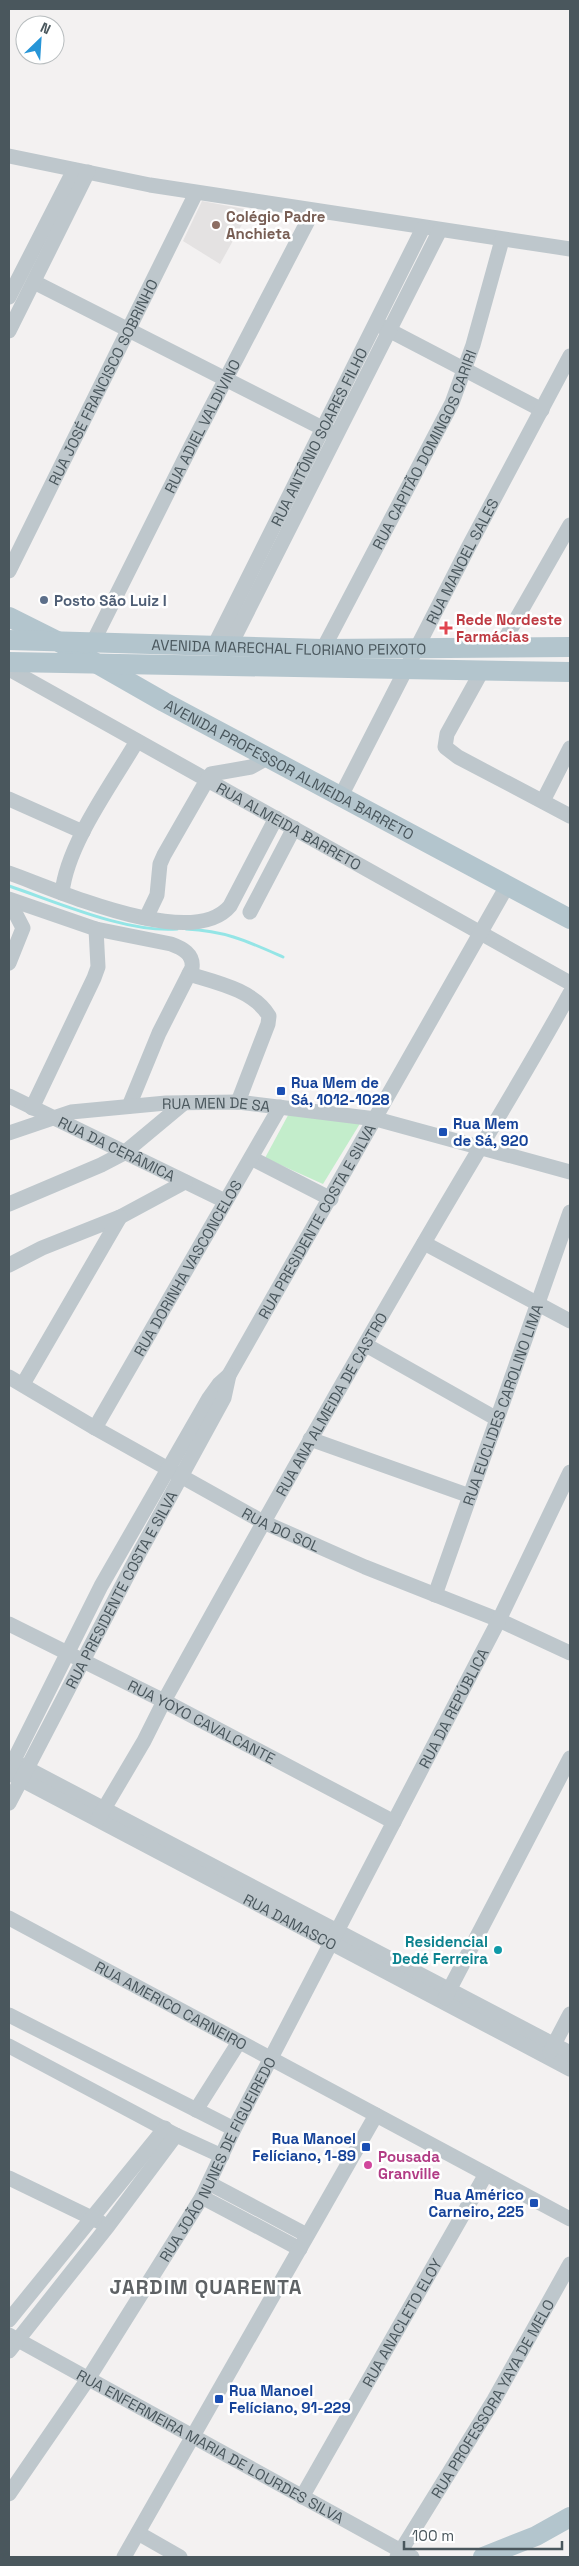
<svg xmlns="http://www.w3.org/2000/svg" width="579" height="2566" font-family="'Space Grotesk',sans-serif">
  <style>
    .education { fill: #e4e2e2 }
    .green { fill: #c3edcb }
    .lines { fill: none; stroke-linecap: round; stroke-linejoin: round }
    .stream { stroke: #94e5e6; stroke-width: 3 }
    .minor { stroke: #bec7cc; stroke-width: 15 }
    .major { stroke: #b3c5cd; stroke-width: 20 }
    .education-dot { fill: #8d6e63; stroke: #fff; stroke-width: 2 }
    .service-dot { fill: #5c6f8a; stroke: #fff; stroke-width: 2 }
    .health-dot { fill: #e0444e; stroke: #fff; stroke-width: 2 }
    .transit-dot { fill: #1a4fb4; stroke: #fff; stroke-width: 2 }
    .culture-dot { fill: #0f9aa8; stroke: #fff; stroke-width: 2 }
    .hotel-dot { fill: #d1479c; stroke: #fff; stroke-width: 2 }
    .labels { text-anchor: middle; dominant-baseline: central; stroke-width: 5; stroke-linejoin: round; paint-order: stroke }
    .education-label { font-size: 15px; font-weight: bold; fill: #785e54; stroke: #fff; text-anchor: start }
    .street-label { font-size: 15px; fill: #4a575d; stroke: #fff }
    .service-label { font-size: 15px; font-weight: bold; fill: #4e5e75; stroke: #fff; text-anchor: start }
    .health-label { font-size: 15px; font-weight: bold; fill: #be3a42; stroke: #fff; text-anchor: start }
    .transit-label { font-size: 15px; font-weight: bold; fill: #164399; stroke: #fff; text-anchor: start }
    .culture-label { font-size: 15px; font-weight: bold; fill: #0d838f; stroke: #fff; text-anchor: end }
    .hotel-label { font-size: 15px; font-weight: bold; fill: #b23c85; stroke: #fff; text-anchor: start }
    .district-label { font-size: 20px; font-weight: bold; letter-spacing: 1px; fill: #5e6265; stroke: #fff }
  </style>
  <rect width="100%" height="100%" fill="#f3f1f1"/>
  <!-- education -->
  <path class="education" d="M202 201 250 210 220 264 183 241Z"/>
  <!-- green -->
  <path class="green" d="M293 1106 364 1117 323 1184 265 1158Z"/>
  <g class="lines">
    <!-- stream -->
    <g class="stream">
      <path d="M9 886C57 902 126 933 177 929"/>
      <path d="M186 929C226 931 247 941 283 957"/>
    </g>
    <!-- minor -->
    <g class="minor">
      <path d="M9 156 150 185 570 249"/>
      <path d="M34 282 330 432"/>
      <path d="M9 297 74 170"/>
      <path d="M381 326 542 410"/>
      <path d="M9 331 88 172"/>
      <path id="s1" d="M9 571 196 193"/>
      <path id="s2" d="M93 642 191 446 313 211"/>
      <path id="s3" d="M214 646 423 228"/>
      <path d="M230 646 440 230"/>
      <path d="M501 646 570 525"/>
      <path id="s4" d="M323 649 452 403 473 345 502 240"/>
      <path id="s5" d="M9 669 570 983"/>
      <path d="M483 669 447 734 445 747 458 757 570 816"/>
      <path id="s6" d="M341 796 469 546 570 356"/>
      <path d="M9 799 83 832"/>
      <path d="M543 801 570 748"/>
      <path d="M9 873C55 889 192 952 230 906L276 818"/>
      <path d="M62 893C67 844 112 784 137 741"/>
      <path d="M9 899 96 929 171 944C182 948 194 954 192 968L159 1033 129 1106"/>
      <path d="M9 901 23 928 9 963"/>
      <path d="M250 912 294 828"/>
      <path d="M146 918 157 895 160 864 164 855 207 780 211 774 251 767 269 757"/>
      <path d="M189 974C215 982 254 990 269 1016L268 1024 238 1102"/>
      <path id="s7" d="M9 1096 225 1201"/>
      <path d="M32 1108 94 978 98 967 96 929"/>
      <path id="s8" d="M9 1133 71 1112 166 1103 238 1102 376 1119 570 1172"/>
      <path d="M251 1158 331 1199"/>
      <path d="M9 1204 101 1165 124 1153 184 1103"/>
      <path d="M424 1243 570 1321"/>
      <path d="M9 1265 42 1248 120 1217 185 1182"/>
      <path d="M366 1345 497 1419"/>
      <path id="s9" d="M9 1377 95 1428 263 1522 365 1567 499 1620 570 1653"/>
      <path d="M23 1384 120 1217"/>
      <path id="s10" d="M95 1428 280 1107"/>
      <path d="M310 1439 470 1496"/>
      <path id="s11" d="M435 1595 570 1212"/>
      <path id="s12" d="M9 1624 164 1701 394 1822"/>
      <path d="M9 1759 570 2053"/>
      <path id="s13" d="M9 1770 101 1586 209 1398 219 1384 229 1375 507 886"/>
      <path id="s14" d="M9 1773 570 2069"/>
      <path id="s15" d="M9 1803 137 1557 224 1398 229 1375"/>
      <path id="s16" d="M98 1819 144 1741 164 1701C249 1547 336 1393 425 1241 473 1158 524 1077 570 993"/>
      <path id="s17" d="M9 1918 570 2219"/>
      <path d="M445 1998 570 1758"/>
      <path d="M9 2015 234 2129"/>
      <path d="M9 2046 176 2135 222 2156"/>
      <path d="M550 2052 570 2014"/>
      <path d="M196 2110 239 2042"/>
      <path d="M9 2178 100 2222"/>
      <path d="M209 2183 307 2235"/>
      <path d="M202 2197 300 2249"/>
      <path d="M9 2320 165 2128"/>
      <path id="s18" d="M9 2335 412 2557"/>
      <path d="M9 2351 108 2226 176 2135"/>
      <path id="s19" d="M9 2494 88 2379 202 2197 234 2129 499 1620 570 1472"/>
      <path id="s20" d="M302 2497 486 2174"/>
      <path d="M138 2533 180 2557"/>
      <path d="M124 2557 376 2115"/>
      <path id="s21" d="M397 2557 494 2400 570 2264"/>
    </g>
    <!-- major -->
    <g class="major">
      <path id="s22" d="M9 617 59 642 164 702 570 919"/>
      <path id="s23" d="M9 640 323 649 570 647"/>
      <path d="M9 662 570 672"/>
      <path d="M483 2557 536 2536 570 2517"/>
    </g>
  </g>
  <!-- markers -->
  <circle class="education-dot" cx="216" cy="225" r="5"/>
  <circle class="service-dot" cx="44" cy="600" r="5"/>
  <path class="health-dot" d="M443.5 620.5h5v5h5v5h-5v5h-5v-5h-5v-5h5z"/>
  <g class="transit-dot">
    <rect x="276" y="1086" width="10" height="10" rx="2.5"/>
    <rect x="438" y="1127" width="10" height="10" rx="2.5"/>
    <rect x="361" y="2142" width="10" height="10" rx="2.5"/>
    <rect x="529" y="2198" width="10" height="10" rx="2.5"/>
    <rect x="214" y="2394" width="10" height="10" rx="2.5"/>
  </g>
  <circle class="culture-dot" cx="498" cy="1950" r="5"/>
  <circle class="hotel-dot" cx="368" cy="2165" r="5"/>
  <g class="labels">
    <!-- education labels -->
    <g class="education-label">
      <text x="226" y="216">Colégio Padre<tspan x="226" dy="17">Anchieta</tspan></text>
    </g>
    <!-- street labels -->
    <g class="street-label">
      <text stroke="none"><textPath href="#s1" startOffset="211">RUA JOSÉ FRANCISCO SOBRINHO</textPath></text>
      <text stroke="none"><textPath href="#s2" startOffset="242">RUA ADIEL VALDIVINO</textPath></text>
      <text stroke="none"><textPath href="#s3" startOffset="234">RUA ANTÔNIO SOARES FILHO</textPath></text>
      <text stroke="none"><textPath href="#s4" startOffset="224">RUA CAPITÃO DOMINGOS CARIRI</textPath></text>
      <text stroke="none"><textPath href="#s6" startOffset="264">RUA MANOEL SALES</textPath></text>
      <text stroke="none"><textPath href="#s23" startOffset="280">AVENIDA MARECHAL FLORIANO PEIXOTO</textPath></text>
      <text stroke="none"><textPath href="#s22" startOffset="319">AVENIDA PROFESSOR ALMEIDA BARRETO</textPath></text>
      <text stroke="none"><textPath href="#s5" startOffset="321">RUA ALMEIDA BARRETO</textPath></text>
      <text stroke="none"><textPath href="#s8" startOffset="211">RUA MEN DE SA</textPath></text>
      <text stroke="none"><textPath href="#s7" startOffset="120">RUA DA CERÂMICA</textPath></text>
      <text stroke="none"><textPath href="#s13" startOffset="630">RUA PRESIDENTE COSTA E SILVA</textPath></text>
      <text stroke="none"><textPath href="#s10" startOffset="185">RUA DORINHA VASCONCELOS</textPath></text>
      <text stroke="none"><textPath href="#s16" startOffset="476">RUA ANA ALMEIDA DE CASTRO</textPath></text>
      <text stroke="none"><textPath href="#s11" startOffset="202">RUA EUCLIDES CAROLINO LIMA</textPath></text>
      <text stroke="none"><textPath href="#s9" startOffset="312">RUA DO SOL</textPath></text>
      <text stroke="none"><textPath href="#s15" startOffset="241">RUA PRESIDENTE COSTA E SILVA</textPath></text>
      <text stroke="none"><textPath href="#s19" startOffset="904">RUA DA REPÚBLICA</textPath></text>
      <text stroke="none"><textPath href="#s12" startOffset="216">RUA YOYO CAVALCANTE</textPath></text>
      <text stroke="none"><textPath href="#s14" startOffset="318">RUA DAMASCO</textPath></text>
      <text stroke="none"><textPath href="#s17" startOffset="184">RUA AMERICO CARNEIRO</textPath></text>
      <text stroke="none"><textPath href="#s19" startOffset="395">RUA JOÃO NUNES DE FIGUEIREDO</textPath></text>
      <text stroke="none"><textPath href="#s20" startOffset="201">RUA ANACLETO ELOY</textPath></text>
      <text stroke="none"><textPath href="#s21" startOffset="185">RUA PROFESSORA YAYA DE MELO</textPath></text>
      <text stroke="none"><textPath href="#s18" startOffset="230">RUA ENFERMEIRA MARIA DE LOURDES SILVA</textPath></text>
    </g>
    <!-- service labels -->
    <g class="service-label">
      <text x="54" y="600">Posto São Luiz I</text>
    </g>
    <!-- health labels -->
    <g class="health-label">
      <text x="456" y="619">Rede Nordeste<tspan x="456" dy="17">Farmácias</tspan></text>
    </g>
    <!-- transit labels -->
    <g class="transit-label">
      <text x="291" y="1082">Rua Mem de<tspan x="291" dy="17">Sá, 1012-1028</tspan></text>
      <text x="453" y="1123">Rua Mem<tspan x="453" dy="17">de Sá, 920</tspan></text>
      <text x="356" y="2138" text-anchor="end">Rua Manoel<tspan x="356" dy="17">Felíciano, 1-89</tspan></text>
      <text x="524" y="2194" text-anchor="end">Rua Américo<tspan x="524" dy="17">Carneiro, 225</tspan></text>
      <text x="229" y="2390">Rua Manoel<tspan x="229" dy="17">Felíciano, 91-229</tspan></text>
    </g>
    <!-- culture labels -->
    <g class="culture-label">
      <text x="488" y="1941">Residencial<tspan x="488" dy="17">Dedé Ferreira</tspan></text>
    </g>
    <!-- hotel labels -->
    <g class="hotel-label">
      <text x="378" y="2156">Pousada<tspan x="378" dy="17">Granville</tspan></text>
    </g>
    <!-- district labels -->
    <g class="district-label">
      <text x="206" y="2287">JARDIM QUARENTA</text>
    </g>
  </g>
  <!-- border -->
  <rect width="579" height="2566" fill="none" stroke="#4a575d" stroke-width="20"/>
  <!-- north arrow -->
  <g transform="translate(40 40) rotate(25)"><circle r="24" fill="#ffffff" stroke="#b7bcbe"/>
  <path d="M0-4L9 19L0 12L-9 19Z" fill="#2795d7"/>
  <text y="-8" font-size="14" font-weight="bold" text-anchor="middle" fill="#4a575d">N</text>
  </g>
  <!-- scale -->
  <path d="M404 2541v8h158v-8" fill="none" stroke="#4a575d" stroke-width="2.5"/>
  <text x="412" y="2541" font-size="15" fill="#4a575d" stroke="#ffffff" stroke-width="4" paint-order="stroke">100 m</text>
</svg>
